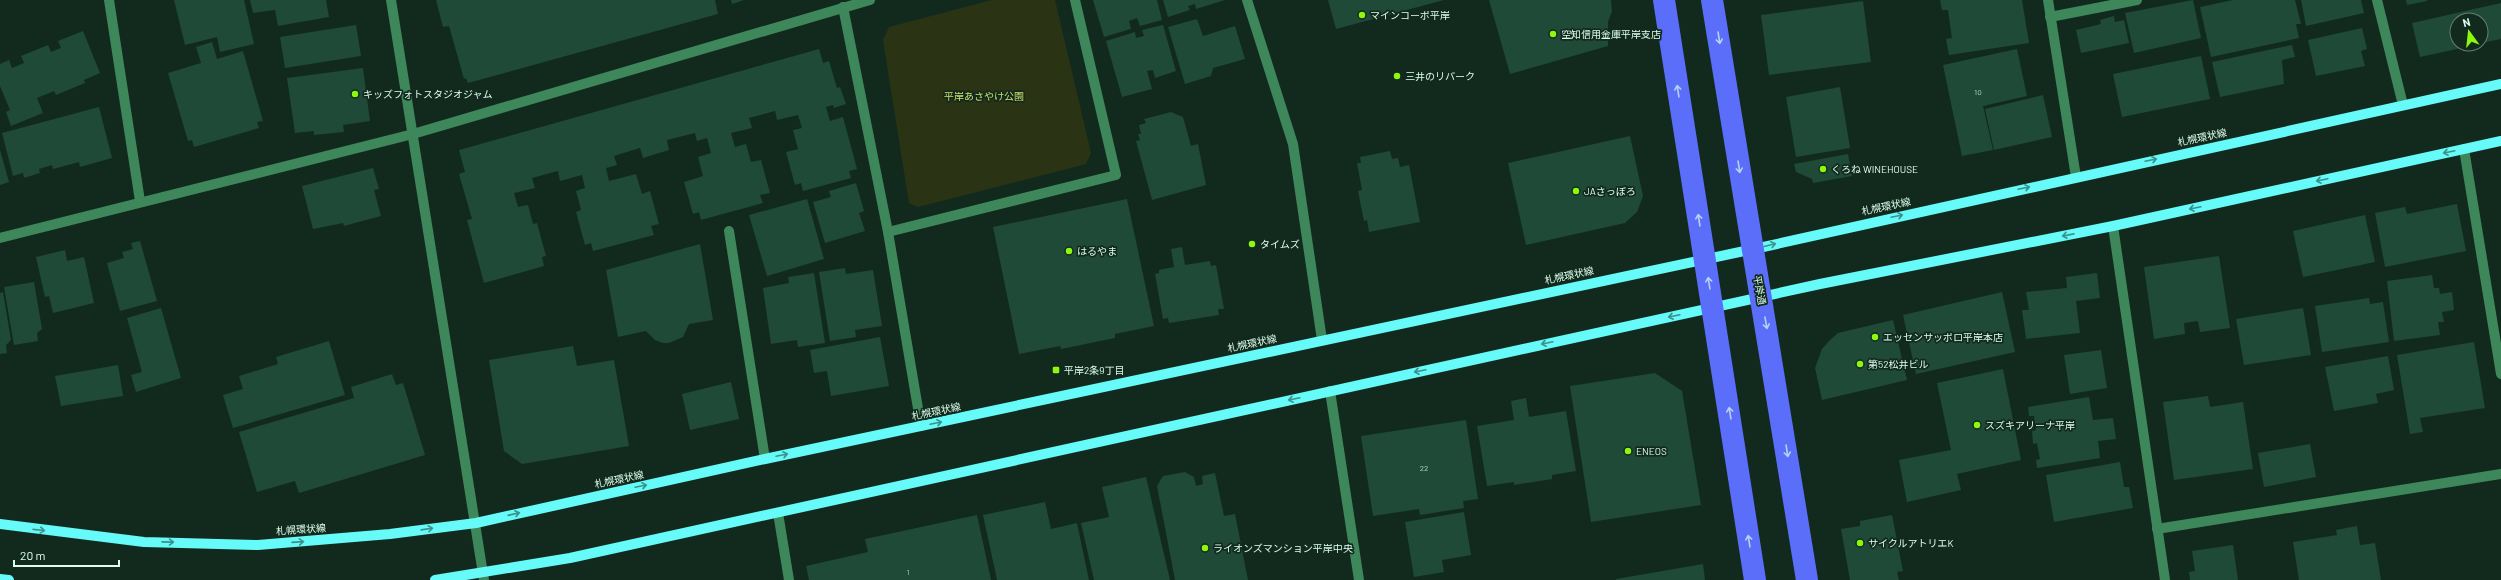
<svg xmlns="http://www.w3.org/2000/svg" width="2501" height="580" font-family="Barlow,'Noto Sans JP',sans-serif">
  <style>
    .green { fill: #2a3415 }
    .building { fill: #1e4a37 }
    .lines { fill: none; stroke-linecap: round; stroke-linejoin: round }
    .minor { stroke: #3e875b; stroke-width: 10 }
    .major { stroke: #66fbf8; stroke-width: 10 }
    .highway { stroke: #5a6efa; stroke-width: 22 }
    .oneway { stroke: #b5d3f0 }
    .oneway2 { stroke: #3c928b }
    .poi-dot { fill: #8df80d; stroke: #122a1e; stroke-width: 1.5 }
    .labels { text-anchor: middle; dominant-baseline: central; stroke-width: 3.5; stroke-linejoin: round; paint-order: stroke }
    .number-label { font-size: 8px; fill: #acd1bf }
    .poi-label { font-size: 10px; fill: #dcfeec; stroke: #122a1e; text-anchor: start }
    .park-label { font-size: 10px; fill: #d1de68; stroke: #122a1e }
    .street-label { font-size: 10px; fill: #dcfeec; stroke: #122a1e }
  </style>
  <rect width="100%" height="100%" fill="#122a1e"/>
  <!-- green -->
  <path class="green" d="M992 0H1055L1091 153 1086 164 918 207 909 203 883 40 889 27Z"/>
  <!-- building -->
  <g class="building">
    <path d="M174 0H244L254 44 220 52 217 37 185 45Z"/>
    <path d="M250 0H326L329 17 278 26 275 10 253 13Z"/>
    <path d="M436 0H715L718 14 468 83 466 78 464 79 449 26 443 27Z"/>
    <path d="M731 0H744L732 4Z"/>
    <path d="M1093 0H1157L1162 20 1140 26 1137 18 1129 21 1131 29 1104 37Z"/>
    <path d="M1163 0H1225L1196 9 1195 4 1188 6 1190 10 1168 17Z"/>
    <path d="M1328 0H1444L1336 29Z"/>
    <path d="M1489 0H1611L1612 11 1608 22V46L1510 74Z"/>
    <path d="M1940 0H2022L2029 43 1949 55 1946 39 1952 38 1948 10H1942Z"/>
    <path d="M2193 0 2201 38 2134 53 2125 13Z"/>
    <path d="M2233 0H2295L2301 24H2296L2299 38 2211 57 2200 7Z"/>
    <path d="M2301 0H2361L2364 13 2306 26Z"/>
    <path d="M2406 0H2427V1L2407 5Z"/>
    <path d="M1863 1 1871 62 1769 75 1761 15Z"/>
    <path d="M2501 3V39L2481 43V20H2457V44L2475 45 2420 57 2412 23Z"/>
    <path d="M2114 16 2115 22 2124 20 2129 43 2081 53 2076 30 2101 24 2100 20Z"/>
    <path d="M1197 19 1203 36 1235 26 1245 59 1213 68 1211 76 1185 84 1168 27Z"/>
    <path d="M356 25 361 56 285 68 280 37Z"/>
    <path d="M1163 25 1176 71 1155 78 1153 70 1147 71 1152 89 1122 97 1106 41 1135 32 1136 38 1144 36 1142 30Z"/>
    <path d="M2362 28 2367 49 2361 51 2365 66 2316 76 2308 40Z"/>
    <path d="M83 31 100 73 84 80 85 83 56 95 54 91 37 98 43 113 11 126 6 112 10 110 0 86V64L9 60 12 68 24 63 21 56 48 45 51 52 61 48 58 41Z"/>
    <path d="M212 42 217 59 243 51 263 121 257 122 259 128 194 147 192 140 188 141 168 73 201 63 196 47Z"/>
    <path d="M2292 45 2295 57 2282 60 2284 84 2220 97 2212 62Z"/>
    <path d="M819 49 823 63 829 61 837 88 840 87 846 104 834 108 833 105 826 107 830 121 843 117 857 169 849 171 851 178 803 191 801 183 795 185 786 152 798 149 793 130 802 128 798 115 777 120 775 111 749 118 752 128 731 133 735 147 746 144 751 162 761 160 770 193 760 195 763 203 701 220 699 212 693 214 684 182 703 176 698 157 711 153 707 138 697 141 695 133 667 140 669 150 643 158 640 148 614 156 617 165 606 168 609 181 636 174 642 194 650 191 659 224 651 226 654 235 593 251 591 243 585 245 576 212 581 210 576 191 585 188 582 175 560 181 558 171 532 178 535 188 514 193 518 207 528 205 533 224 537 223 546 256 542 257 544 266 484 283 467 220 472 219 459 174 465 172 459 150Z"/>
    <path d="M2017 49 2027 96 1983 106 1993 150 1962 156 1943 65Z"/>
    <path d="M2201 56 2210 99 2122 117 2113 74Z"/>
    <path d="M363 68 370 121 343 125 344 132 314 135V131L295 133 287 78Z"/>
    <path d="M1840 87 1850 148 1796 157 1786 97Z"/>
    <path d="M2043 95 2052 137 1994 150 1985 109Z"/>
    <path d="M99 107 112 158 80 167 79 162 53 169 52 165 39 169 40 173 24 178 23 173 13 176 2 133Z"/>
    <path d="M1171 112 1183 117 1191 146 1198 144 1206 185 1152 200 1136 141 1140 140 1138 134H1141L1139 125 1146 123 1144 119Z"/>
    <path d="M1630 136 1643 196 1637 212 1625 223 1526 245 1508 163Z"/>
    <path d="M0 150 9 182 0 185Z"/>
    <path d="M1390 151 1392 159 1398 158 1400 167 1409 165 1420 222 1369 232 1367 220 1364 221 1358 191 1362 190 1357 163H1361L1360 157Z"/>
    <path d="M1848 154 1852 176 1813 183 1812 179 1796 172 1794 164Z"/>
    <path d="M373 168 379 189 374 190 381 216 344 226 343 223 313 229 302 186Z"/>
    <path d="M856 183 864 211 859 213 865 231 825 243 813 202 831 197 829 191Z"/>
    <path d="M807 199 824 259 767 276 749 215Z"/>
    <path d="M1127 199 1154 326 1115 334V338L1061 349 1060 346 1019 354 993 227Z"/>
    <path d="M2457 204 2466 251 2385 267 2375 213 2405 207 2407 214Z"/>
    <path d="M2365 215 2375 262 2303 277 2293 231Z"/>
    <path d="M140 241 157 301 120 311 107 263 124 258 122 252 133 249 131 243Z"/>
    <path d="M700 244 713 320 689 324 683 337 669 343H663L655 340 646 331 618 337 606 270Z"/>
    <path d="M1182 247 1185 265 1210 261 1211 266 1216 265 1224 309H1218L1219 315 1169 323 1168 318 1163 319 1155 274 1159 273V270L1174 267 1171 249Z"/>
    <path d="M65 250 67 261 84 257 94 303 53 313 49 296 45 297 36 257Z"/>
    <path d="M2219 256 2230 328 2200 332 2198 321 2184 323 2185 334 2154 339 2144 267Z"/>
    <path d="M845 268 846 274 873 270 882 326 855 330 856 337 830 341 819 272Z"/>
    <path d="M814 273 825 343 798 347 797 340 771 344 763 288 789 283 788 277Z"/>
    <path d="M2097 273 2100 298 2076 301 2080 333 2026 339 2022 310H2029L2026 292 2067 288 2066 277Z"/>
    <path d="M2432 275 2434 288H2439L2440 294 2452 292 2454 310 2442 312 2444 322H2438L2440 335 2394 341 2387 281Z"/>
    <path d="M34 282 42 329 37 333 38 341 14 345 4 287Z"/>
    <path d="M3 292 11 340 6 345 7 353 0 354V293Z"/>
    <path d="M2002 292 2015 352 1916 374 1903 315Z"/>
    <path d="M2369 298 2370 304 2383 302 2389 342 2322 352 2315 306Z"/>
    <path d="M161 308 181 378 136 392 131 375 142 372 127 318Z"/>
    <path d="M2303 308 2311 355 2244 365 2236 319Z"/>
    <path d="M1893 320 1907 380 1822 400 1815 368 1822 349 1829 341 1838 333Z"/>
    <path d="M880 337 889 386 831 396 827 371 814 373 810 350Z"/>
    <path d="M329 341 345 395 233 428 223 395 243 389 239 376 278 364 276 357Z"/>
    <path d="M2474 342 2485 408 2420 418 2423 432 2410 434 2397 355Z"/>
    <path d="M573 346 577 366 614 360 629 446 522 464 504 451 489 360Z"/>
    <path d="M2101 350 2107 388 2070 394 2064 355Z"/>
    <path d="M2388 356 2394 390 2376 394 2378 403 2334 411 2325 367Z"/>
    <path d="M118 365 123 396 61 406 55 376Z"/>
    <path d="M2003 369 2021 460 1957 474 1961 490 1907 502 1899 460 1951 450 1937 383Z"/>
    <path d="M1655 373 1682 391 1701 505 1591 522 1570 386Z"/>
    <path d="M392 374 396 385 403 383 425 455 299 493 295 481 257 492 239 432 354 398 351 387Z"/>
    <path d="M731 382 739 419 690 430 682 394Z"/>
    <path d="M2208 396 2210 407 2243 402 2253 469 2174 480 2163 402Z"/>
    <path d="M2089 397 2093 420 2113 418 2116 439 2098 441 2100 458 2037 468 2036 460 2040 459 2037 443 2033 444 2032 431 2036 430 2034 416H2029L2028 407Z"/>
    <path d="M1526 398 1529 417 1566 411 1576 471 1552 475V479L1514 485V482L1487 486 1477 426 1514 420 1511 401Z"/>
    <path d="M1466 420 1478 499 1463 501 1464 508 1420 515 1419 509 1373 516 1361 436Z"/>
    <path d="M2310 444 2316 477 2264 487 2258 453Z"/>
    <path d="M2120 462 2124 487H2129L2133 508 2054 522 2046 475Z"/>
    <path d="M1185 472 1194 477 1196 486 1203 484 1202 476 1215 473 1224 516 1235 514 1248 580H1175L1157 486 1163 476Z"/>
    <path d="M1146 477 1170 580H1094L1081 523 1109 517 1102 487Z"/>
    <path d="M1045 502 1051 529 1077 523 1089 580H997L983 515Z"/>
    <path d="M1464 512 1471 555 1442 560 1444 572 1414 577 1405 522Z"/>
    <path d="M977 515 991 580H809L806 566 868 552 865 539Z"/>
    <path d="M1892 515 1903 571 1897 572 1899 580H1850L1841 529 1860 526V521Z"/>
    <path d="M2357 526 2360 545 2375 543 2381 580H2299L2293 542 2337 535 2336 530Z"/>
    <path d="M2233 545 2238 580H2190L2189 572 2195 571 2192 551Z"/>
    <path d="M1703 564 1705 580H1616V579Z"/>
  </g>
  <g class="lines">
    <!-- minor -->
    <g class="minor">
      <path d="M109 0 140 201"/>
      <path d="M391 0 484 580"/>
      <path d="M1247 0 1293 144 1322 340"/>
      <path d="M2048 0 2076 177"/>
      <path d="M2377 0 2403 105"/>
      <path d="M843 7 888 232 921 426"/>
      <path d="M2050 17 2137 0"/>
      <path d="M2464 149 2501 374"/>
      <path d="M2113 226 2165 580"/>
      <path d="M729 231 765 459"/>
      <path d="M888 232 1116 175 1075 0"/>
      <path d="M0 238 413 134 870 0"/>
      <path d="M1330 391 1359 580"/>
      <path d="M778 513 789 580"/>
      <path d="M2157 529 2501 474"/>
    </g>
    <!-- major -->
    <g class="major">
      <path d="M0 524 144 542 258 545 390 534 476 523 765 459 1754 249 2501 84"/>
      <path d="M0 579 9 580"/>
      <path d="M435 580 570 558 1820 284 2113 226 2501 141"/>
    </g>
    <!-- highway -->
    <g class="highway">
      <path d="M1664 0 1755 580"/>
      <path d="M1712 0 1807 580"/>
    </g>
  </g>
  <!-- one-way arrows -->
  <defs><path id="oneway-shaft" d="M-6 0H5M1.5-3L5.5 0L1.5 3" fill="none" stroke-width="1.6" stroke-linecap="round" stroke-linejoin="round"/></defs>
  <g class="oneway">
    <use href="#oneway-shaft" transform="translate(1719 38) rotate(81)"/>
    <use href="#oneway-shaft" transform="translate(1678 91) rotate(-99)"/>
    <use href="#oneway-shaft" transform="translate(1739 167) rotate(81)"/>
    <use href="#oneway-shaft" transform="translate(1699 220) rotate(-99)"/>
    <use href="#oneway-shaft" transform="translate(1709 283) rotate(-99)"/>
    <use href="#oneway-shaft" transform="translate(1766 323) rotate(80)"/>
    <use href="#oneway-shaft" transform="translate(1730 413) rotate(-99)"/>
    <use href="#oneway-shaft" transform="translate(1787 451) rotate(81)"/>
    <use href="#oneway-shaft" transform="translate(1749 541) rotate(-99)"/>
  </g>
  <g class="oneway2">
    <use href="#oneway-shaft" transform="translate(2449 152) rotate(168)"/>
    <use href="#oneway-shaft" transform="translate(2151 160) rotate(-12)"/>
    <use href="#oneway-shaft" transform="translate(2322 180) rotate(168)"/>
    <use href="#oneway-shaft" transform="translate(2024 188) rotate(-12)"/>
    <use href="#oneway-shaft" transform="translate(2195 208) rotate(168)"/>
    <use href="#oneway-shaft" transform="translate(1897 216) rotate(-12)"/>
    <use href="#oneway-shaft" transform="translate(2068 235) rotate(169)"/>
    <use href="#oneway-shaft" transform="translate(1770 245) rotate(-14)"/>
    <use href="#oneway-shaft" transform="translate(1674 316) rotate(168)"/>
    <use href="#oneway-shaft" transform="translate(1547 343) rotate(168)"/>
    <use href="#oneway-shaft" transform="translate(1420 371) rotate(168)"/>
    <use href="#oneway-shaft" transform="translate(1294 399) rotate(168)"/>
    <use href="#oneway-shaft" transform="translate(936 423) rotate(-12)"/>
    <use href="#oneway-shaft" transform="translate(782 455) rotate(-12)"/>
    <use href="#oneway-shaft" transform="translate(641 486) rotate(-12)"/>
    <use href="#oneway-shaft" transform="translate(514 514) rotate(-13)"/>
    <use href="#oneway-shaft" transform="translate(427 529) rotate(-8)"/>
    <use href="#oneway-shaft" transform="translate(39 530) rotate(6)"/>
    <use href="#oneway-shaft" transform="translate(168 542) rotate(1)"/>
    <use href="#oneway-shaft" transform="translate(298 542) rotate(-4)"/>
  </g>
  <!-- markers -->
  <g class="poi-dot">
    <circle cx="1362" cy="15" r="4"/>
    <circle cx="1553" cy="34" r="4"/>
    <circle cx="1397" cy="76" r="4"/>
    <circle cx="355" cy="94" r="4"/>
    <circle cx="1823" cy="169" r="4"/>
    <circle cx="1576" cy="191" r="4"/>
    <circle cx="1252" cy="244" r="4"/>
    <circle cx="1069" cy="251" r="4"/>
    <circle cx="1875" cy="337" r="4"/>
    <circle cx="1860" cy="364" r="4"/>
    <rect x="1052" y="366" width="8" height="8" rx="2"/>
    <circle cx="1977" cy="425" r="4"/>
    <circle cx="1628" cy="451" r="4"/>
    <circle cx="1860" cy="543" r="4"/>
    <circle cx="1205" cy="548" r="4"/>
  </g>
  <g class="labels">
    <!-- number labels -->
    <g class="number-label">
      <text x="1978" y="92">10</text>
      <text x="1424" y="468">22</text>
      <text x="908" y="572">1</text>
    </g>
    <!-- poi labels -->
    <g class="poi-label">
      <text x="1370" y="15">マインコーポ平岸</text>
      <text x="1561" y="34">空知信用金庫平岸支店</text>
      <text x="1405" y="76">三井のリパーク</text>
      <text x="363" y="94">キッズフォトスタジオジャム</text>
      <text x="1831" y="169">くろね WINEHOUSE</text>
      <text x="1584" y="191">JAさっぽろ</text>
      <text x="1260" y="244">タイムズ</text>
      <text x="1077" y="251">はるやま</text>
      <text x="1883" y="337">エッセンサッポロ平岸本店</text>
      <text x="1868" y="364">第52松井ビル</text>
      <text x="1064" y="370">平岸2条9丁目</text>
      <text x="1985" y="425">スズキアリーナ平岸</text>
      <text x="1636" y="451">ENEOS</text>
      <text x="1868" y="543">サイクルアトリエK</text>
      <text x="1213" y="548">ライオンズマンション平岸中央</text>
    </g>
    <!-- park labels -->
    <g class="park-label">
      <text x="984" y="96">平岸あさやけ公園</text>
    </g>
    <!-- street labels -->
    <g class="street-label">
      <text transform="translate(2202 137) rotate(-12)">札幌環状線</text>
      <text transform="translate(1886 206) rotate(-12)">札幌環状線</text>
      <text transform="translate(1569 275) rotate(-12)">札幌環状線</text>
      <text transform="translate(1760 290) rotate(80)">平岸通</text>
      <text transform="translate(1252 343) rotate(-12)">札幌環状線</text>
      <text transform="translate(936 411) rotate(-12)">札幌環状線</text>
      <text transform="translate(619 479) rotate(-12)">札幌環状線</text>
      <text transform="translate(301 529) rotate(-4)">札幌環状線</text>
    </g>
  </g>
  <!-- north arrow -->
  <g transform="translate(2469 32) rotate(345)"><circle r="19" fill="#122a1e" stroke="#637f70"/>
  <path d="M0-3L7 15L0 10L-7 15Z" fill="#8df80d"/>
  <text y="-6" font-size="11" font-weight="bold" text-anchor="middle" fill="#dcfeec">N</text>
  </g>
  <!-- scale -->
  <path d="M14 560v6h105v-6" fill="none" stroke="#dcfeec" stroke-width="2"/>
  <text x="20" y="560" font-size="12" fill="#dcfeec" stroke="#122a1e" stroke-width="3" paint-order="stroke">20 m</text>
</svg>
